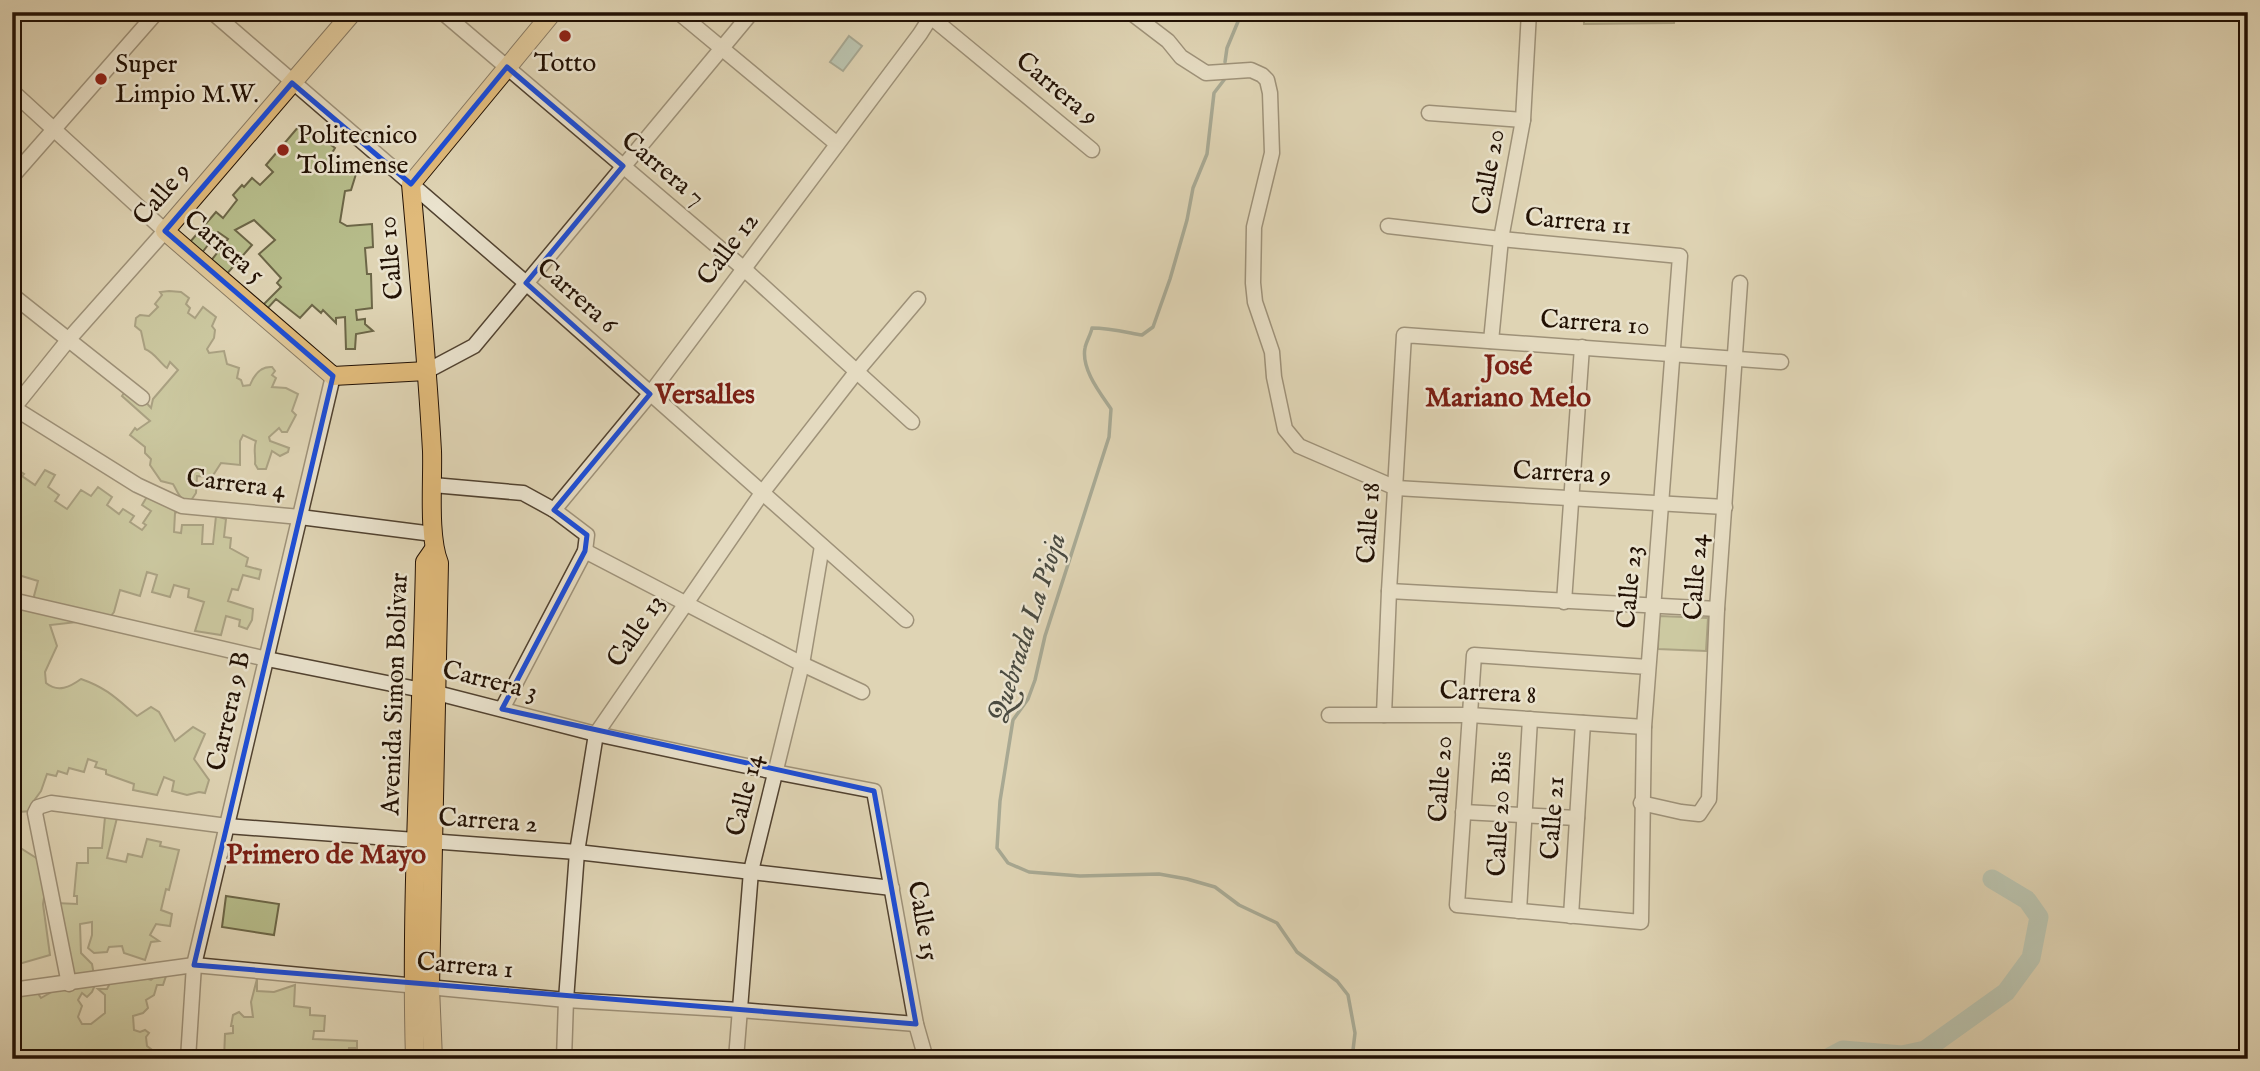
<svg xmlns="http://www.w3.org/2000/svg" width="2260" height="1071" font-family="'IM FELL English',serif">
  <style>
    .green { fill: #b6bc8a; stroke: #6c6647; stroke-width: 2 }
    .water { fill: #94b8b2; stroke: #66756c; stroke-width: 2 }
    .lines { fill: none; stroke-linecap: round; stroke-linejoin: round }
    .stream { stroke: #66756c; stroke-width: 3.5 }
    .river { stroke: #94b8b2; stroke-width: 19 }
    .minor-casing { stroke: #514230; stroke-width: 17 }
    .major-casing { stroke: #221104; stroke-width: 20 }
    .minor { stroke: #eae3ce; stroke-width: 14 }
    .major { stroke: #e0ba7a; stroke-width: 18 }
    .marked { fill: none; stroke: #1d4ed8; stroke-width: 5; stroke-linejoin: round }
    .poi-dot { fill: #8f2418; stroke: #eae3ce; stroke-width: 2.5 }
    .labels { text-anchor: middle; dominant-baseline: central; stroke-width: 5; stroke-linejoin: round; paint-order: stroke }
    .poi-label { font-size: 26px; fill: #221104; stroke: #eae3ce; text-anchor: start }
    .street-label { font-size: 26px; fill: #221104; stroke: #eae3ce }
    .neighbourhood-label { font-size: 28px; font-weight: bold; fill: #7a1f14; stroke: #eae3ce }
    .water-label { font-size: 28px; font-style: italic; fill: #4a4b41; stroke: #eae3ce }
  </style>
  <rect width="100%" height="100%" fill="#dfd4b4"/>
  <filter id="stains"><feTurbulence type="fractalNoise" baseFrequency=".00286" numOctaves="4"/><feColorMatrix values="0 0 0 0 .2 0 0 0 0 .09 0 0 0 0 .02 0 0 0 .5 -.17"/></filter>
  <radialGradient id="worn" r=".72"><stop offset=".6" stop-color="#630" stop-opacity="0"/><stop offset="1" stop-color="#630" stop-opacity=".3"/></radialGradient>
  <!-- green -->
  <g class="green">
    <path d="M1584 12H1675L1674 23 1584 24Z"/>
    <path d="M299 126 317 143 322 138 335 148 329 158 339 165 347 163 356 174 351 190 345 191 340 222 347 226 372 224 373 247 365 248 367 274H371L372 308 356 310 357 320 365 319V324L373 331 356 334 355 349H346L345 317 336 318V323L323 310 321 313 312 305 300 318 276 299 265 311 261 307 281 287 277 283 281 278 259 254 275 240 254 220 235 230 252 245 225 276 210 262 228 239 218 232 201 254 190 242 216 212 223 218 237 200 233 195 242 185 244 187 252 178 260 185 273 172 266 165Z"/>
    <path d="M169 291 181 292 189 298 186 304 190 308 188 313 195 318 203 307 216 317 212 326 215 330 214 338 207 349 209 353 224 351 227 364 239 368 237 378 241 380 243 386 250 385C254 375 260 366 272 367L275 371 272 375 276 378 272 387 286 388 298 394 292 411 296 415 287 432H282L279 428 269 437 270 441 289 448 288 452 280 456 272 451 266 469H258L255 464C256 456 253 449 256 441L243 435 240 441V465L221 463 212 477 197 476 196 493 190 502C179 500 178 492 173 484L161 481 150 465 151 459 145 453V447L130 435 135 428 137 430 150 421 122 396 128 387 142 398 151 408 153 399 178 370 170 362 167 368C159 362 155 353 145 349L141 331 135 326 136 318 140 315 149 316 158 307 155 304 162 295 160 292Z"/>
    <path d="M12 466 24 474 22 476 35 485 45 470 55 475 48 487 59 495 55 501 67 509 81 490 91 496 98 487 112 497 107 505 119 514 123 509 134 516 130 522 142 530 146 525 143 523 151 511 142 505 148 495 179 511 175 513 174 532 181 533 182 525H203L202 544H213L216 516 226 519 224 537 231 538 230 548 248 558 246 566 261 570 259 579 243 575 238 590 232 589 228 601 253 609 252 620 247 629 239 626 240 620 226 616 221 635 195 631 204 602 188 597 189 589 174 585 170 597 152 592 157 575 147 572 140 596 120 590 114 612 110 617 36 601 34 596 38 581 12 573Z"/>
    <path d="M12 608H35L77 622 50 625 57 646 45 672 46 683C58 693 70 687 81 679 107 688 117 699 137 716L151 707 159 712 175 741 193 727 205 734 194 759 209 780 205 793 199 792 187 795 172 791 174 781 164 777 157 795 133 790 134 784 106 774V770L95 767 97 762 88 759 84 772 69 768 67 774 58 771 56 776 47 774 41 791 33 802V811L17 812 16 837 19 847 41 861 46 886 43 904 50 955 12 966Z"/>
    <path d="M1659 616 1708 618 1706 651 1658 649Z"/>
    <path d="M105 817 117 818 107 858 126 862 128 854 142 857 147 839 161 842 160 846 179 850 169 890 166 889 161 910 172 914 170 926 156 924 150 935 159 941 151 942 145 960 124 953 122 946 109 947 107 952 94 953 88 948 92 935V922L80 924 81 953 92 964 94 975 73 980 56 903 77 904V896H74L77 863H88V848H102Z"/>
    <path d="M226 896 279 904 274 935 222 927Z"/>
    <path d="M157 975 166 976 163 985H157L154 995 146 1000 148 1008 143 1013 133 1016 134 1030 140 1032 145 1030 149 1033 146 1037 147 1046 156 1053 155 1059H12V1002L24 995 37 992 41 998 57 989 60 991 64 987 74 989 95 985 92 992 87 997 82 993 78 1000 82 1006 78 1017 82 1024H91L105 1013V995L98 989H107L110 983 138 976 151 980Z"/>
    <path d="M257 979V991L274 992 295 985 294 1006 310 1008V1015L325 1016 324 1031H314L313 1039 357 1041V1048H349L348 1059H224L225 1034 233 1033V1026H231L233 1015 239 1012 244 1017H253L251 1002Z"/>
  </g>
  <!-- water -->
  <path class="water" d="M849 36 862 46 843 71 830 62Z"/>
  <g class="lines">
    <!-- stream -->
    <g class="stream">
      <path d="M1225 62 1227 48 1242 12"/>
      <path d="M1224 80 1214 93 1207 154 1193 188 1187 220 1170 279 1153 327 1142 335C1125 332 1109 328 1092 328 1091 334 1086 342 1085 348 1081 369 1100 393 1111 409L1109 437 1045 636 1035 680 1028 699 1013 720 1000 801 997 848 1008 863 1029 872 1080 876 1159 874 1187 879 1215 887 1239 905 1277 923 1297 952 1337 981 1348 995 1355 1033 1352 1059"/>
    </g>
    <!-- river -->
    <path class="river" d="M1826 1059 1843 1050 1902 1055 1925 1050 2006 992 2031 958 2039 917 2027 900 1992 879"/>
    <defs>
      <g id="minor">
        <path d="M212 12 526 283 906 620"/>
        <path d="M442 12 743 268 912 422"/>
        <path d="M678 12 837 144"/>
        <path d="M1130 12 1168 41 1181 57 1206 73 1251 70 1262 75 1267 80 1270 93 1272 153 1254 227 1253 283 1255 302 1272 352 1274 377 1285 429 1299 446 1396 488 1725 507"/>
        <path d="M926 13 1092 150"/>
        <path d="M12 91 165 231 69 339 12 410"/>
        <path d="M1429 113 1523 120"/>
        <path d="M12 177 157 12"/>
        <path d="M1388 226 1501 239 1680 256 1644 727 1641 922 1457 905 1474 655 1648 667"/>
        <path d="M12 295 142 398"/>
        <path d="M1491 341 1501 239 1523 120 1529 12"/>
        <path d="M427 371 474 346 752 12"/>
        <path d="M14 408 137 485 182 506 300 517 433 534"/>
        <path d="M433 485 523 493 554 510 587 535 585 551 502 709"/>
        <path d="M554 510 650 394 920 34 934 12"/>
        <path d="M585 551 802 664 862 692"/>
        <path d="M1389 591 1717 609"/>
        <path d="M12 600 267 659 437 693 596 734 775 772 874 791 916 1024 926 1059"/>
        <path d="M1564 602 1582 347"/>
        <path d="M1329 715H1470L1644 727"/>
        <path d="M1384 715 1389 591 1404 335 1781 362"/>
        <path d="M1641 803 1681 812 1699 814 1709 799 1717 609 1740 283"/>
        <path d="M1463 812 1577 818"/>
        <path d="M1519 911 1530 719"/>
        <path d="M1571 916 1583 723"/>
        <path d="M69 984 35 813 38 807 51 803 227 826 577 852 892 888"/>
        <path d="M12 990 194 965 566 1000 740 1010 916 1024"/>
        <path d="M188 1059 194 965 333 376"/>
        <path d="M564 1059 566 1000 577 852 596 734 762 493 857 371 918 299"/>
        <path d="M736 1059 751 871 802 664 822 546"/>
      </g>
      <g id="major">
        <path d="M353 12 165 231 333 376 427 371"/>
        <path d="M415 1059C410 893 422 728 425 562L434 549"/>
        <path d="M433 1059 430 987 439 563C428 536 433 482 432 451 427 362 419 273 411 184L553 12"/>
      </g>
    </defs>
    <!-- minor casing -->
    <use href="#minor" class="minor-casing"/>
    <!-- major casing -->
    <use href="#major" class="major-casing"/>
    <!-- minor -->
    <use href="#minor" class="minor"/>
    <!-- major -->
    <use href="#major" class="major"/>
  </g>
  <!-- marked area -->
  <path d="M0 0H2260V1071H0ZM507 67 623 166 526 283 650 394 554 510 587 535 585 551 502 709 874 791 916 1024 194 965 333 376 165 231 292 83 411 184Z" fill="#dfd4b4" fill-opacity=".55" fill-rule="evenodd"/>
  <path class="marked" d="M507 67 623 166 526 283 650 394 554 510 587 535 585 551 502 709 874 791 916 1024 194 965 333 376 165 231 292 83 411 184Z"/>
  <!-- markers -->
  <g class="poi-dot">
    <circle cx="565" cy="36" r="7"/>
    <circle cx="101" cy="79" r="7"/>
    <circle cx="283" cy="150" r="7"/>
  </g>
  <g class="labels">
    <!-- poi labels -->
    <g class="poi-label">
      <text x="565" y="63" text-anchor="middle">Totto</text>
      <text x="115" y="64">Super<tspan x="115" dy="30">Limpio M.W.</tspan></text>
      <text x="297" y="135">Politecnico<tspan x="297" dy="30">Tolimense</tspan></text>
    </g>
    <!-- street labels -->
    <g class="street-label">
      <text transform="translate(1057 89) rotate(40)">Carrera 9</text>
      <text transform="translate(663 169) rotate(40)">Carrera 7</text>
      <text transform="translate(1489 172) rotate(-80)">Calle 20</text>
      <text transform="translate(162 194) rotate(-49)">Calle 9</text>
      <text transform="translate(1578 222) rotate(5)">Carrera 11</text>
      <text transform="translate(224 247) rotate(41)">Carrera 5</text>
      <text transform="translate(728 249) rotate(-53)">Calle 12</text>
      <text transform="translate(391 258) rotate(-95)">Calle 10</text>
      <text transform="translate(577 296) rotate(42)">Carrera 6</text>
      <text transform="translate(1595 323) rotate(4)">Carrera 10</text>
      <text transform="translate(1562 473) rotate(3)">Carrera 9</text>
      <text transform="translate(236 484) rotate(7)">Carrera 4</text>
      <text transform="translate(1369 523) rotate(-86)">Calle 18</text>
      <text transform="translate(1696 577) rotate(-86)">Calle 24</text>
      <text transform="translate(1630 587) rotate(-85)">Calle 23</text>
      <text transform="translate(636 631) rotate(-56)">Calle 13</text>
      <text transform="translate(490 681) rotate(14)">Carrera 3</text>
      <text transform="translate(1488 693) rotate(3)">Carrera 8</text>
      <text transform="translate(395 694) rotate(-88)">Avenida Simon Bolivar</text>
      <text transform="translate(229 711) rotate(-77)">Carrera 9 B</text>
      <text transform="translate(1441 779) rotate(-86)">Calle 20</text>
      <text transform="translate(745 795) rotate(-76)">Calle 14</text>
      <text transform="translate(1500 814) rotate(-87)">Calle 20 Bis</text>
      <text transform="translate(1553 818) rotate(-86)">Calle 21</text>
      <text transform="translate(488 821) rotate(4)">Carrera 2</text>
      <text transform="translate(923 921) rotate(80)">Calle 15</text>
      <text transform="translate(465 966) rotate(5)">Carrera 1</text>
    </g>
    <!-- neighbourhood labels -->
    <g class="neighbourhood-label">
      <text x="1508" y="366">José<tspan x="1508" dy="32">Mariano Melo</tspan></text>
      <text x="705" y="395">Versalles</text>
      <text x="326" y="855">Primero de Mayo</text>
    </g>
    <!-- water labels -->
    <g class="water-label">
      <text transform="translate(1028 628) rotate(-72)">Quebrada La Pioja</text>
    </g>
  </g>
  <!-- margin -->
  <rect width="2260" height="1071" fill="none" stroke="#dfd4b4" stroke-width="42"/>
  <rect x="14" y="14" width="2232" height="1043" fill="none" stroke="#221104" stroke-width="3.5"/>
  <rect x="21" y="21" width="2218" height="1029" fill="none" stroke="#221104" stroke-width="2"/>
  <rect width="100%" height="100%" filter="url(#stains)"/>
  <rect width="100%" height="100%" fill="url(#worn)"/>
</svg>
